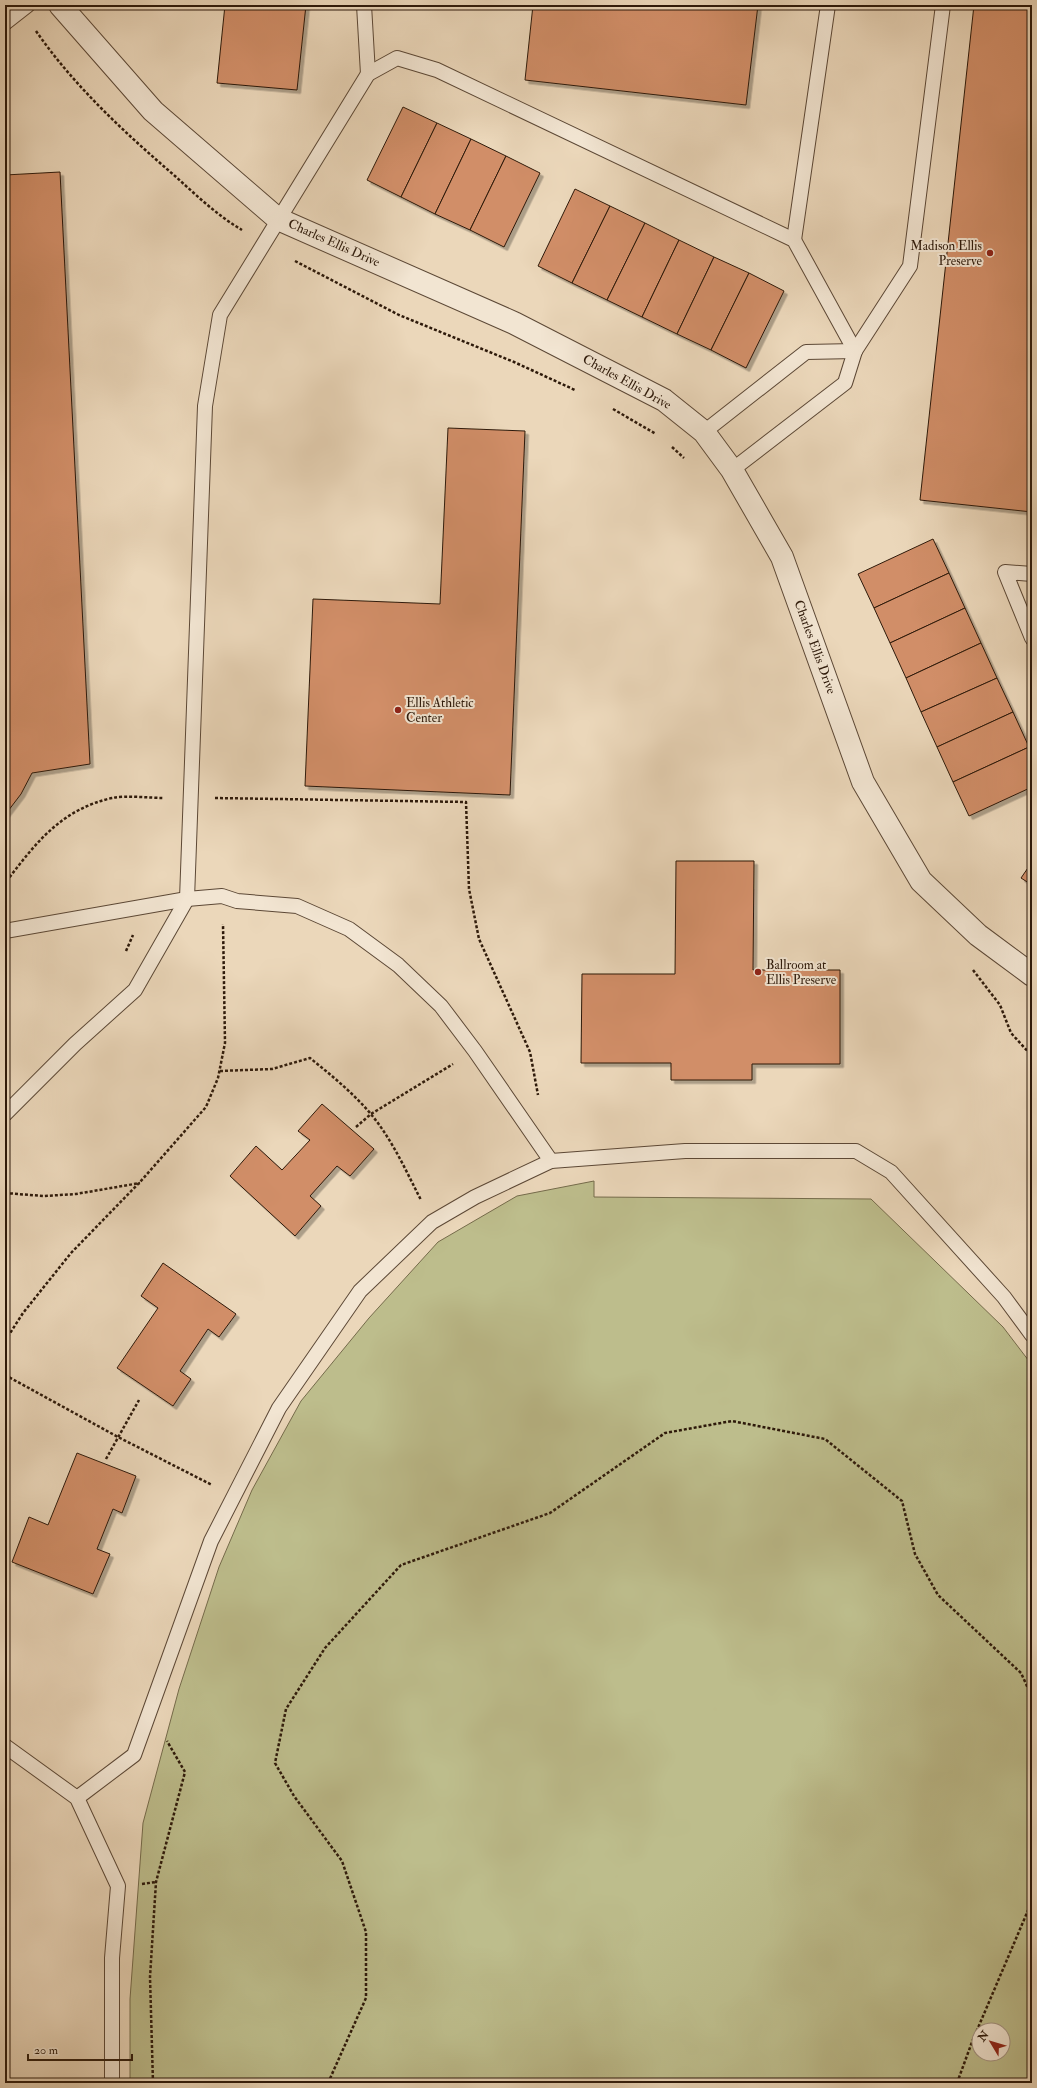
<svg xmlns="http://www.w3.org/2000/svg" width="1037" height="2088" font-family="'IM FELL Double Pica',serif">
  <style>
    .green { fill: #bdbd8c; stroke: #756b4b; fill-rule: evenodd }
    .building { fill: #d18e67; stroke: #2d190a; filter: url(#shadow) }
    .lines { fill: none; stroke-linecap: round; stroke-linejoin: round }
    .lane-casing { stroke: #5c4836; stroke-width: 16 }
    .street-casing { stroke: #5c4836; stroke-width: 24 }
    .path { stroke: #2d190a; stroke-width: 2.5; stroke-dasharray: 3 2; stroke-linecap: butt }
    .lane { stroke: #f2e5d2; stroke-width: 14 }
    .street { stroke: #f2e5d2; stroke-width: 22 }
    .poi-dot { fill: #8f2418; stroke: #f2e5d2; stroke-width: 1.5 }
    .labels { text-anchor: middle; dominant-baseline: central; stroke-width: 4; stroke-linejoin: round; paint-order: stroke }
    .street-label { font-size: 13px; fill: #2d190a; stroke: #f2e5d2 }
    .poi-label { font-size: 13px; fill: #2d190a; stroke: #f2e5d2; text-anchor: start }
  </style>
  <defs>
    <filter id="shadow"><feDropShadow dx="3.5" dy="3.5" stdDeviation="0" flood-color="#0004"/></filter>
  </defs>
  <rect width="100%" height="100%" fill="#ebd7ba"/>
  <filter id="stains"><feTurbulence type="fractalNoise" baseFrequency=".005" numOctaves="4"/><feColorMatrix values="0 0 0 0 .2 0 0 0 0 .09 0 0 0 0 .02 0 0 0 .5 -.17"/></filter>
  <radialGradient id="worn" r=".72"><stop offset=".6" stop-color="#630" stop-opacity="0"/><stop offset="1" stop-color="#630" stop-opacity=".3"/></radialGradient>
  <!-- green -->
  <path class="green" d="M594 1181V1197L871 1199 1003 1327 1032 1365V2083H130V1999L143 1823 179 1689 219 1567 252 1490 301 1401 369 1318 438 1242 517 1196ZM979 2030H1003V2054H979Z"/>
  <!-- building -->
  <g class="building">
    <path d="M225 5H306L297 90 217 83Z"/>
    <path d="M533 5H758L746 105 525 80Z"/>
    <path d="M974 5H1032V512L920 500Z"/>
    <path d="M403 107 437 123 401 197 367 180Z"/>
    <path d="M437 123 471 139 435 214 401 197Z"/>
    <path d="M471 139 506 156 470 230 435 214Z"/>
    <path d="M506 156 540 173 504 247 470 230Z"/>
    <path d="M60 172 90 764 32 773 21 794 5 815V175Z"/>
    <path d="M575 189 610 206 572 283 538 266Z"/>
    <path d="M610 206 645 223 607 300 572 283Z"/>
    <path d="M645 223 679 240 642 317 607 300Z"/>
    <path d="M679 240 714 257 677 334 642 317Z"/>
    <path d="M714 257 749 273 711 350 677 334Z"/>
    <path d="M749 273 784 291 746 368 711 350Z"/>
    <path d="M448 428 525 431 510 795 305 786 313 599 440 604Z"/>
    <path d="M933 539 949 573 874 608 858 574Z"/>
    <path d="M949 573 965 608 890 643 874 608Z"/>
    <path d="M965 608 981 643 906 678 890 643Z"/>
    <path d="M981 643 997 678 921 712 906 678Z"/>
    <path d="M997 678 1013 712 937 747 921 712Z"/>
    <path d="M1013 712 1029 747 953 782 937 747Z"/>
    <path d="M1029 747 1032 753V787L969 816 953 782Z"/>
    <path d="M676 861H754L753 970H840V1064H752V1080H671V1063H581L582 974H675Z"/>
    <path d="M1032 862V885L1021 878Z"/>
    <path d="M322 1104 374 1149 350 1176 337 1166 310 1196 321 1206 295 1236 230 1176 256 1146 282 1170 310 1140 298 1131Z"/>
    <path d="M163 1263 236 1314 219 1337 208 1329 180 1371 191 1379 173 1406 117 1368 158 1308 141 1296Z"/>
    <path d="M77 1453 136 1476 122 1513 113 1509 97 1549 110 1554 93 1594 12 1562 29 1517 48 1525Z"/>
  </g>
  <g class="lines">
    <defs>
      <g id="lane">
        <path d="M364 5 368 74"/>
        <path d="M5 23 28 5"/>
        <path d="M794 240 828 5"/>
        <path d="M704 432 806 352 855 351"/>
        <path d="M732 470 845 383 855 351 910 266 943 5"/>
        <path d="M1032 574 1005 572 1032 638"/>
        <path d="M5 931 187 899 222 896 237 901 297 906 349 929 398 965 441 1006 475 1051 551 1161"/>
        <path d="M5 1114 75 1044 135 990 187 899 205 406 220 315 368 74 397 58 437 70 794 240 855 351"/>
        <path d="M5 1746 77 1798 118 1886 112 1958V2083"/>
        <path d="M77 1798 134 1755 211 1541 279 1408 360 1291 432 1222 475 1197 551 1161 685 1151H856L891 1172 1004 1297 1032 1335"/>
      </g>
      <path id="street" d="M60 5 153 111 278 219 514 323 664 400 704 432 732 470 782 557 863 782 921 881 978 935 1032 975"/>
    </defs>
    <!-- lane casing -->
    <use href="#lane" class="lane-casing"/>
    <!-- street casing -->
    <use href="#street" class="street-casing"/>
    <!-- path -->
    <g class="path">
      <path d="M36 31C74 86 125 133 175 176 196 195 218 216 242 230"/>
      <path d="M295 261 399 315 514 362 575 390"/>
      <path d="M613 409 656 434"/>
      <path d="M672 447 684 458"/>
      <path d="M215 798 466 802 469 889 479 939 530 1052 538 1095"/>
      <path d="M5 879 9 878C38 840 63 809 112 798 127 795 149 798 164 798"/>
      <path d="M126 951 133 935"/>
      <path d="M973 970 1000 1005 1011 1033 1032 1056"/>
      <path d="M220 1071 272 1069 310 1058C331 1075 352 1092 370 1113 392 1139 406 1171 421 1200"/>
      <path d="M356 1127 371 1114 453 1064"/>
      <path d="M5 1193 44 1196 76 1194 140 1183"/>
      <path d="M5 1341 23 1313 71 1253 140 1182 206 1107 218 1078 225 1043 223 924"/>
      <path d="M5 1375 118 1437 212 1485"/>
      <path d="M106 1459 139 1400"/>
      <path d="M142 1884 156 1882"/>
      <path d="M153 2083 150 1977 156 1882 185 1772 167 1741"/>
      <path d="M328 2083 366 1998V1932L342 1861 294 1796 275 1763 286 1709 325 1648 401 1565 550 1513 665 1433 732 1421 825 1439 902 1501 915 1554 938 1595 1021 1673 1032 1697"/>
      <path d="M957 2083 972 2042 1032 1901"/>
    </g>
    <!-- lane -->
    <use href="#lane" class="lane"/>
    <!-- street -->
    <use href="#street" class="street"/>
  </g>
  <!-- markers -->
  <g class="poi-dot">
    <circle cx="990" cy="253" r="4"/>
    <circle cx="398" cy="710" r="4"/>
    <circle cx="758" cy="972" r="4"/>
  </g>
  <g class="labels">
    <!-- street labels -->
    <g class="street-label">
      <text transform="translate(334 243) rotate(24)">Charles Ellis Drive</text>
      <text transform="translate(627 382) rotate(29)">Charles Ellis Drive</text>
      <text transform="translate(815 647) rotate(70)">Charles Ellis Drive</text>
    </g>
    <!-- poi labels -->
    <g class="poi-label">
      <text x="982" y="246" text-anchor="end">Madison Ellis<tspan x="982" dy="15">Preserve</tspan></text>
      <text x="406" y="703">Ellis Athletic<tspan x="406" dy="15">Center</tspan></text>
      <text x="766" y="965">Ballroom at<tspan x="766" dy="15">Ellis Preserve</tspan></text>
    </g>
  </g>
  <!-- margin -->
  <rect width="1037" height="2088" fill="none" stroke="#ebd7ba" stroke-width="20"/>
  <rect x="6" y="6" width="1025" height="2076" fill="none" stroke="#2d190a" stroke-width="2"/>
  <rect x="10" y="10" width="1017" height="2068" fill="none" stroke="#2d190a"/>
  <!-- north arrow -->
  <g transform="translate(991 2042) rotate(308)"><circle r="19" fill="#f2e5d2" stroke="#a39382"/>
  <path d="M0-3L7 15L0 10L-7 15Z" fill="#8f2418"/>
  <text y="-6" font-size="11" font-weight="bold" text-anchor="middle" fill="#2d190a">N</text>
  </g>
  <!-- scale -->
  <path d="M28 2054v6h104v-6" fill="none" stroke="#2d190a" stroke-width="2"/>
  <text x="34" y="2054" font-size="12" fill="#2d190a" stroke="#f2e5d2" stroke-width="3" paint-order="stroke">20 m</text>
  <rect width="100%" height="100%" filter="url(#stains)"/>
  <rect width="100%" height="100%" fill="url(#worn)"/>
</svg>
